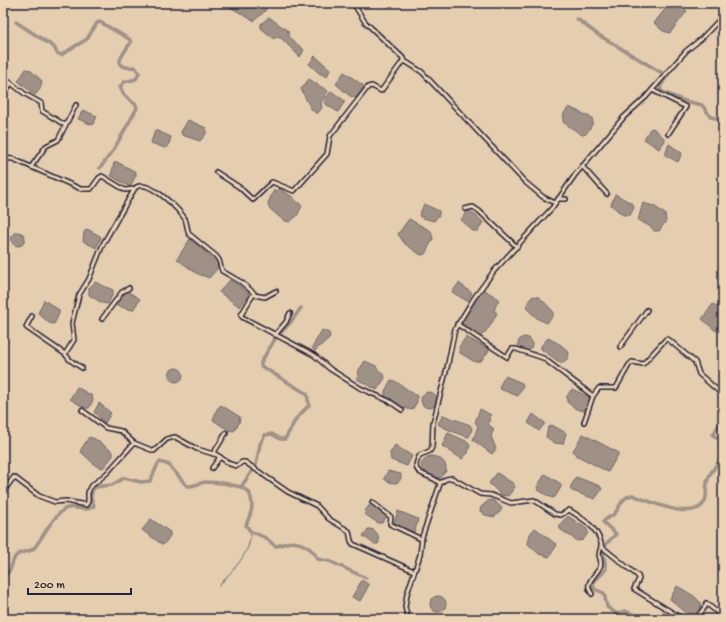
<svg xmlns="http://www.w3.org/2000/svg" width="726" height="622" font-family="'Gochi Hand',sans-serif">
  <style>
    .water { fill: #9f9186; stroke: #6d6568 }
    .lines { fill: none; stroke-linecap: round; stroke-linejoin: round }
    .stream { stroke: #6d6568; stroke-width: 1 }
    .canal { stroke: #9f9186; stroke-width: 3.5 }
    .street-casing { stroke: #22223b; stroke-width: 6 }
    .street { stroke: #edd4b5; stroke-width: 3 }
  </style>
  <rect width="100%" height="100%" fill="#e5cdb0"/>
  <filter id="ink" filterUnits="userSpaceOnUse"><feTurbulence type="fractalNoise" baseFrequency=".025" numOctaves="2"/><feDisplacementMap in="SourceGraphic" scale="8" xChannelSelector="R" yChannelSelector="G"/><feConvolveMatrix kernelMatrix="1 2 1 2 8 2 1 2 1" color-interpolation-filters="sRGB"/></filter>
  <g filter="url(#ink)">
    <!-- water -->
    <g class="water">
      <path d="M228 3H268V4L265 11 254 21 230 7Z"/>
      <path d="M670 3H675L687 11 670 33 663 31 654 23Z"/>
      <path d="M269 17 288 31 289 37 304 50 300 57 281 38 276 37 274 39 261 28V24Z"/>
      <path d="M315 56 330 69 327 77 319 73 309 64Z"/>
      <path d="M26 69 30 70 42 81 40 89 35 95 18 81Z"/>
      <path d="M344 72 364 86 356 98 350 96 336 84Z"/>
      <path d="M309 79 328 91 321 102 322 108 317 114 311 109 301 89Z"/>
      <path d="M331 91 345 101 338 112 324 103V101Z"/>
      <path d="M569 107 592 118 593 123 586 134 582 135 563 122 564 113Z"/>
      <path d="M83 110 97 116 93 125 78 119Z"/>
      <path d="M188 120 206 128V134L200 141 182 135 181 132Z"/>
      <path d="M653 128 664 138 665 141 659 149 644 139 650 129Z"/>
      <path d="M155 130 171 137 168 147 165 148 151 143Z"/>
      <path d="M669 144 682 153 678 162 665 155Z"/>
      <path d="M117 162 136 172V175L130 187 111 176 114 163Z"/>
      <path d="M279 188 294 198 302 206 297 216 289 222 283 220 269 208 268 203 274 190 277 191Z"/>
      <path d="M615 194 633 204 634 208 630 215H623L611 205Z"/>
      <path d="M643 203 654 206 665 214 666 221 659 231H654L651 227 638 220Z"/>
      <path d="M424 204 439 211V215L434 221 423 218 419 216Z"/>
      <path d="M467 211H470L483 222 478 231H473L462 222 461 220Z"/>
      <path d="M409 219 431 231 433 239 425 254 421 255 405 244 398 234Z"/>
      <path d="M87 229 100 236 101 238 96 248 83 241 84 232Z"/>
      <circle cx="18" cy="239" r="7"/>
      <path d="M190 239 218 263 217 269 209 278 196 273 177 259Z"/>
      <path d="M230 280 236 283 249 294 240 307 219 292Z"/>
      <path d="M95 282 113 290V293L108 304 102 303 89 295V288Z"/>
      <path d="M459 283 472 293 467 301 452 292Z"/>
      <path d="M483 289 499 299 494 310 497 313C493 321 488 332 479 337L463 325 462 321Z"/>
      <path d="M127 291 140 299 133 310 117 306 116 303 123 292Z"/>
      <path d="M533 296 539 297 553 311V316L547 323 538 319 526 308 529 300Z"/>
      <path d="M44 300 59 310V314L54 324 49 323 38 313Z"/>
      <path d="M713 304 723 310V323L716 331 702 319Z"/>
      <path d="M322 330 329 333 330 337 315 351 312 348Z"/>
      <circle cx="525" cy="344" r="7"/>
      <path d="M466 337 489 349 488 352 481 361 475 362 460 353 459 347Z"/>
      <path d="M548 338 561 345 569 352 568 358 562 364 541 349V346Z"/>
      <path d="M365 361 376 366 377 369 384 374 385 378 377 390 357 379 359 370Z"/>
      <circle cx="176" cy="375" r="7"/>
      <path d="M505 376 522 383 523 386 518 396 500 389 499 387Z"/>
      <path d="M391 380 395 381 417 396V402L412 410 404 408 385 396V391Z"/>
      <path d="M77 387 92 396 93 400 89 408H85L70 399Z"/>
      <path d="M572 389 589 397 590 400 584 411 576 409 567 402V396Z"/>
      <circle cx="429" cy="400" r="8"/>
      <path d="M99 403 111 413 105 423 94 412Z"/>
      <path d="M221 405 240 417 239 423 234 431 228 430 213 420 217 409Z"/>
      <path d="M480 409 491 415 488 424 494 429 491 436 496 449 492 454 473 440 478 426 475 422Z"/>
      <path d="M533 414 545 423 539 431 528 423Z"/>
      <path d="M443 415 470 425 472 429 469 437C465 437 441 427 438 424Z"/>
      <path d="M552 425 566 433 563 444 555 443 546 437 548 428Z"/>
      <path d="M448 433 466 441 470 445 468 453 462 459 442 446Z"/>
      <path d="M583 434 619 453 608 472 576 455 573 451Z"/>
      <path d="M89 437 95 439 113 452V456L103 468 96 466 80 451Z"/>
      <path d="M395 445 412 456 407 466 391 460 390 453Z"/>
      <path d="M431 456C439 457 447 461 446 471L440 478H436L422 470 421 464 427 457Z"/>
      <path d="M388 471 401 474C402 486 391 484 384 479Z"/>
      <path d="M497 473 514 484 515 487 508 496 501 495 489 483Z"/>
      <path d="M545 474 561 484V487L555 497 552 498 538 490 537 487Z"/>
      <path d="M576 477 600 486 602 489 595 499 572 491 570 488Z"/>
      <path d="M489 500H493L502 508 500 512 494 517 485 515 480 511 481 507Z"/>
      <path d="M371 503 387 516 382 523H378L366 515 365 511Z"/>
      <path d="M398 511 418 519 415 531 411 532 394 523Z"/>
      <path d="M568 516 587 529 588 533 583 540 577 541 560 529V524Z"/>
      <path d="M151 519 170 532V536L163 545 142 530Z"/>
      <path d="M535 528 557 545 549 557 539 554 528 544 530 534Z"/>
      <path d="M368 529C376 529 379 534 379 542L378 544H374L363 536Z"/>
      <path d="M362 580 369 585 360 601 352 597Z"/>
      <path d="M677 586 694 596 701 603V608L691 617 670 599Z"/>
      <circle cx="438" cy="604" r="8"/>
    </g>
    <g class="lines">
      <!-- stream -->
      <path class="stream" d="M219 586C233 569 251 554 251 531"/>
      <!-- canal -->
      <g class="canal">
        <path d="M577 19 597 34 667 76 660 87 662 92 685 101 702 105 711 117 723 120"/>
        <path d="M16 22 54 47 57 53 61 55 87 39 97 23 100 22 129 39 131 42C125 52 107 70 135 67L139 73 136 79 124 82 120 87 124 95 136 105 137 108 113 151 100 168"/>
        <path d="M722 398H723"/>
        <path d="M723 418 713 435 723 442"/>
        <path d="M241 487 256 465 260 444 265 435 272 434 280 439H285L296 419 309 405 307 394 261 366V362L275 339 290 323 301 308"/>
        <path d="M3 575C14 572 10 562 16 556 21 550 29 554 35 547 45 534 49 522 62 511 72 502 84 514 94 506L91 497 92 491 95 487 112 485 124 478 141 482 150 481 158 464 160 462 169 465 187 486H191L205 482 223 483 241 487 249 492C255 506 251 513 246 525L250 531 266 538 275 546C280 546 282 544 287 543 298 540 314 548 317 559L329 561 366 578"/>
        <path d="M659 619 649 615C632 621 639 615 625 611L617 614 607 607 604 593 594 589 593 583 606 569 603 550 607 543 616 534 603 522C606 517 610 518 614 514 621 507 620 498 632 495 648 500 691 522 704 503 708 497 705 486 708 479 711 471 718 463 723 456"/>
      </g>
      <defs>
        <g id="street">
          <path d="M403 60 422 72 525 182 543 197 555 203"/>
          <path d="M3 77 25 94 41 103 42 111 65 125"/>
          <path d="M652 90 686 107 668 134"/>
          <path d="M6 91 11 83"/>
          <path d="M3 158 13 159 81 189H91L99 178 102 176 125 190 134 189"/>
          <path d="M582 166 607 194"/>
          <path d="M31 167 46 146 58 140 76 105"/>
          <path d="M216 172 239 187 253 200 272 182 294 191 327 154 330 136 368 87 372 86 381 91 403 61V58L365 22 353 3"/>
          <path d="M558 199H566"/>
          <path d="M465 209 473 207 479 211 517 247"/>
          <path d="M254 295 265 297 276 291"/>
          <path d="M32 316 26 327 27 328 65 354 70 360 82 368"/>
          <path d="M102 319 122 292 129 288"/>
          <path d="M457 324 507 357 512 349H516L543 358 593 396"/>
          <path d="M275 335 286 322 290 313"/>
          <path d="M620 347 647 310"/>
          <path d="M65 354 74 340 72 323 79 295 89 279 103 244 135 188C147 177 179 209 185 219 187 223 187 230 189 234L216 256 219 260 222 271 241 282 254 293 241 315 242 317 314 355 330 369 360 388 389 401 402 410"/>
          <path d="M82 410 106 428 121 431 134 443"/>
          <path d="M584 422 593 396 599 388H616L629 365 632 362 643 364 666 339 669 340 695 362 699 374 723 395"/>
          <path d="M213 454 226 433"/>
          <path d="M212 468 220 457"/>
          <path d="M440 483 446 479 452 478 480 494 491 495 511 503 534 500 555 514 561 515 569 510C582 518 597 527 601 543 602 547 599 551 599 555 600 559 602 563 600 567 595 577 583 583 592 594"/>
          <path d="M3 492 14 477 39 496 55 502 66 501 86 505 88 502V493L90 487 107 473 134 443 154 451 167 439 175 437 197 449 217 455 230 464 237 466 242 462H245L288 492 317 506 329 519 349 531 351 541 353 544 414 571"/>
          <path d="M372 502 391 517 390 524 421 539"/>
          <path d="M601 546 638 576 639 579 634 589 683 619"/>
          <path d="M706 603 723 617"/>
          <path d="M408 619 405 607 407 594 420 555 422 537 440 484C434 473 406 478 420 455L430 451 432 447 433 423 447 368 455 329 474 298 494 271 552 208 575 175 624 117 646 97 686 51 701 39 723 16"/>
          <path d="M696 619 707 604"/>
        </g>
      </defs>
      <!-- street casing -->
      <use href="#street" class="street-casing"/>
      <!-- street -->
      <use href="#street" class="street"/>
    </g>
  </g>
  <!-- margin -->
  <rect width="726" height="622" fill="none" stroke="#edd4b5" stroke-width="16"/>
  <rect x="8" y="8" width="710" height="606" fill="none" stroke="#22223b" stroke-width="1.5" filter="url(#ink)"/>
  <!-- scale -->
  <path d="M28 588v6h103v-6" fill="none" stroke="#22223b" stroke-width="2"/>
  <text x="34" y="588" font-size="12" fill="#22223b" stroke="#edd4b5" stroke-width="3" paint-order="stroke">200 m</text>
</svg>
